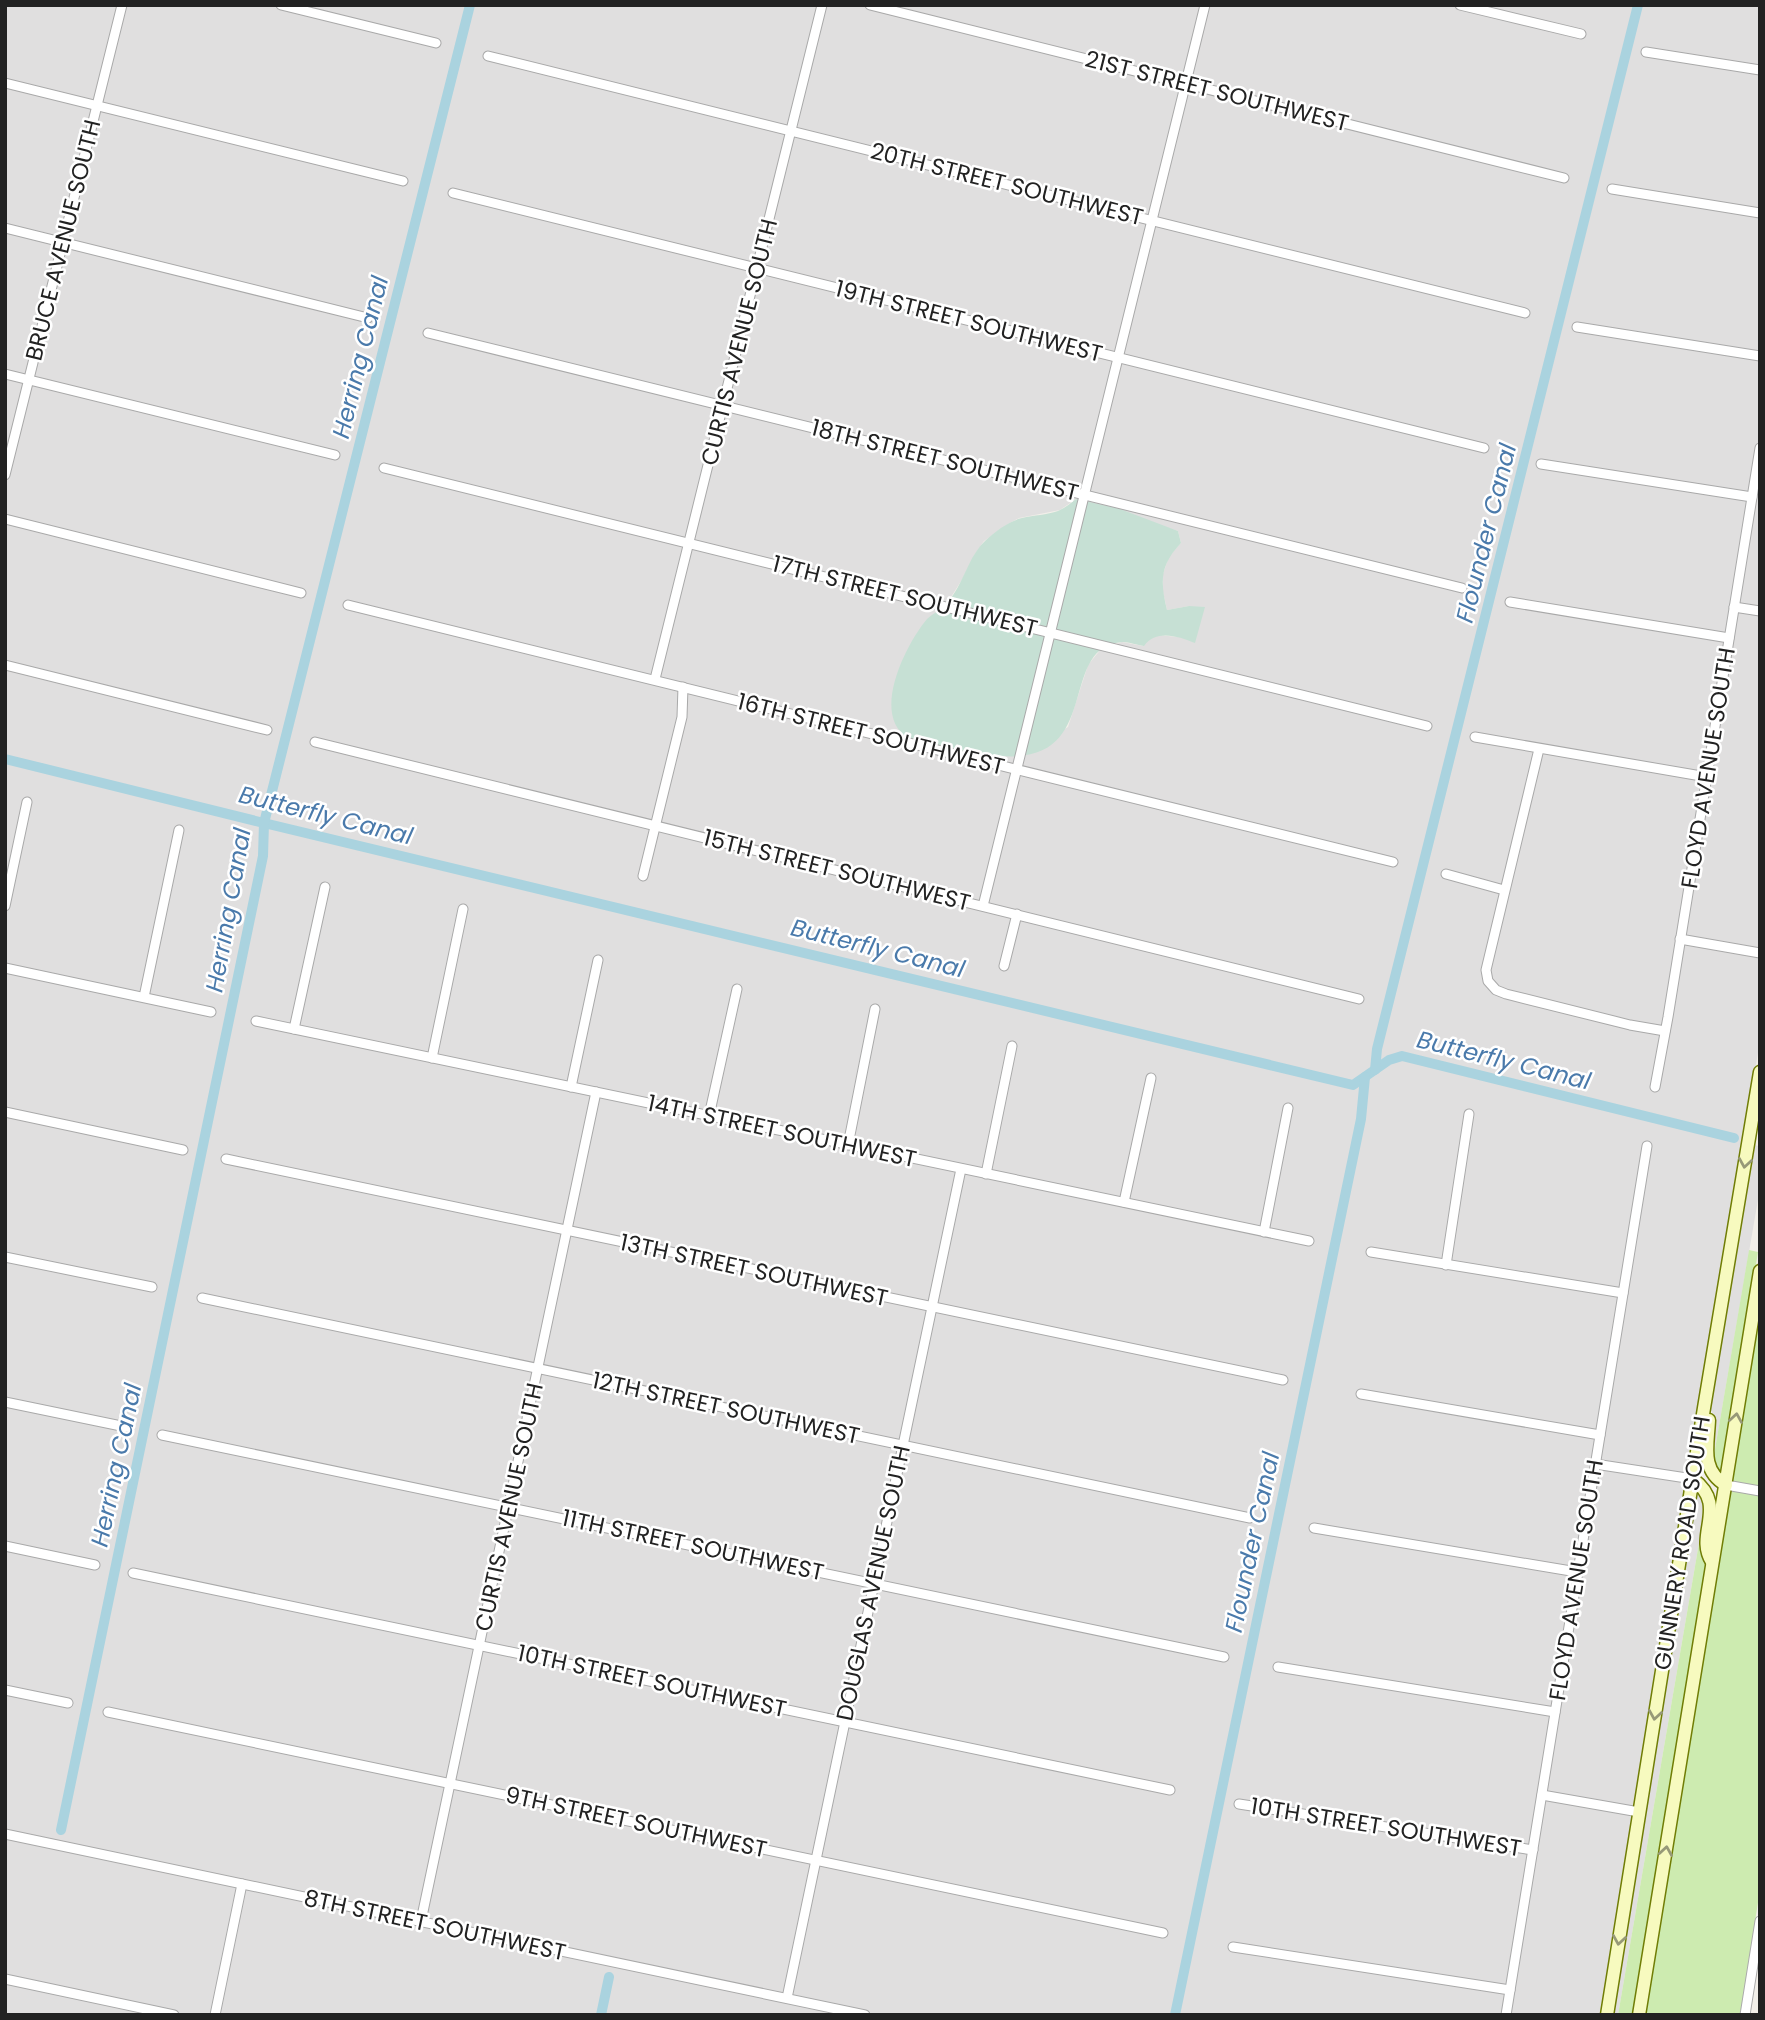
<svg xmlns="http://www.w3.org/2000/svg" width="1765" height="2020" font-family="Poppins,sans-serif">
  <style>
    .residential { fill: #e0dfdf; fill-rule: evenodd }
    .grass { fill: #cdebb0 }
    .wetland { fill: #c6e0d4 }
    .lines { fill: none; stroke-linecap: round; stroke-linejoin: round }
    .canal { stroke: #aad3df; stroke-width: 10 }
    .minor-casing { stroke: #a9a9a9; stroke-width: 11 }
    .secondary-casing { stroke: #707d05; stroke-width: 15 }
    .minor { stroke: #fff; stroke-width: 9 }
    .secondary { stroke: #f7fabf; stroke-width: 12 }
    .oneway { stroke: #979978 }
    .labels { text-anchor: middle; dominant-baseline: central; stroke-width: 5; stroke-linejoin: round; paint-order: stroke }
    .street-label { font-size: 23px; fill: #222; stroke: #fff }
    .water-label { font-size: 24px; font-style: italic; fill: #4a7aab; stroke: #fff }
  </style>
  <rect width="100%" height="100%" fill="#f2efe9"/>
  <!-- residential -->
  <g class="residential">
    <path d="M5 5H1760V1041L1699 1404 1697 1406 1699 1409 1688 1481 1602 2015H5ZM1076 499 1178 531 1181 543 1169 556 1163 574V592L1167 610 1189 606 1179 637 1156 635 1147 641 1143 646 1122 642 1101 649 1088 665 1068 727 1023 755 1002 756 967 752 908 738 946 605 963 578 975 554 984 541 1008 524 1019 518 1060 510Z"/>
    <path d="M1753 1145 1760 1146V1188L1713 1461 1715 1418 1709 1406Z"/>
    <path d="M1697 1488 1704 1497 1705 1508 1618 2015H1612Z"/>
  </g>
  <!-- grass -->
  <g class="grass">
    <path d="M1749 1250 1758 1252 1722 1476 1713 1461Z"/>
    <path d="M1760 1303V1890L1740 2015H1644L1717 1566 1720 1564 1718 1562Z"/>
    <path d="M1705 1508 1708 1565 1634 2015H1618Z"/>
  </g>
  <!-- wetland -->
  <path class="wetland" d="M1076 499 1120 509 1178 531 1181 543C1160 565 1160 581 1167 610L1189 606 1205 607 1195 643C1178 636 1156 629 1144 646 1137 645 1129 642 1123 642 1055 646 1106 764 1001 756 977 754 952 749 928 743 922 742 913 741 908 738 870 715 906 644 927 619 933 613 942 610 947 603 964 584 968 556 986 540 996 531 1009 521 1022 518 1034 515 1047 515 1058 511 1065 508 1071 503 1076 499Z"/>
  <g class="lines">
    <!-- canal -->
    <g class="canal">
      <path d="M5 759 264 823 1353 1085 1389 1060 1402 1056 1734 1138"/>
      <path d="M1375 1070 1377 1049 1638 5"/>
      <path d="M61 1830 263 856 264 823 470 5"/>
      <path d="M601 2015 609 1977"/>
      <path d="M1175 2015 1361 1119 1365 1077"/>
    </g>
    <defs>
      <g id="minor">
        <path d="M281 5 436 43"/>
        <path d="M870 5 1564 178"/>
        <path d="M1460 5 1581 34"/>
        <path d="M1646 52 1760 70"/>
        <path d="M488 56 1525 313"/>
        <path d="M5 83 403 181"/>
        <path d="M1612 189 1760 213"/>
        <path d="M453 193 1484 448"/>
        <path d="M5 228 368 318"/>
        <path d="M1577 327 1760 356"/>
        <path d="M428 333 1462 588"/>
        <path d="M5 374 335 455"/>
        <path d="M1541 464 1752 497"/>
        <path d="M384 468 1427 726"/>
        <path d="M5 475 122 5"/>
        <path d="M5 519 301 593"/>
        <path d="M1510 602 1729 638"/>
        <path d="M348 605 1393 862"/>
        <path d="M1734 607 1760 611"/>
        <path d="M5 665 267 730"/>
        <path d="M655 679 822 5"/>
        <path d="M1475 737 1707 777"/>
        <path d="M315 742 1359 999"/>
        <path d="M1539 749 1486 970 1488 981 1496 990 1506 994 1630 1025 1665 1031"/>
        <path d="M1446 874 1504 890"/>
        <path d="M643 876 682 717 683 687"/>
        <path d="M5 906 27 802"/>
        <path d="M983 906 1205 5"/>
        <path d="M1680 939 1760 953"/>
        <path d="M1004 966 1017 914"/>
        <path d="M5 968 211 1012"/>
        <path d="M144 997 179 830"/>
        <path d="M256 1021 1309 1241"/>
        <path d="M294 1029 325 887"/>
        <path d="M432 1058 463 909"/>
        <path d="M571 1087 598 960"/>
        <path d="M1655 1087 1668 1017 1760 448"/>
        <path d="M5 1112 183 1150"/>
        <path d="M709 1116 737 989"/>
        <path d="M848 1145 875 1009"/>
        <path d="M226 1159 1283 1380"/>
        <path d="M986 1174 1012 1046"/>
        <path d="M1124 1202 1151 1078"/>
        <path d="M1264 1232 1288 1108"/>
        <path d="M1371 1252 1623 1293"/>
        <path d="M5 1257 152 1287"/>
        <path d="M1446 1265 1469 1114"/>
        <path d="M202 1298 1250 1518"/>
        <path d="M1361 1394 1600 1435"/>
        <path d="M5 1402 126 1427"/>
        <path d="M162 1435 1224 1657"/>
        <path d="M1595 1464 1693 1479"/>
        <path d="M1726 1485 1760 1491"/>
        <path d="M1314 1528 1577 1572"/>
        <path d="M5 1546 95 1565"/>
        <path d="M133 1573 1170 1790"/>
        <path d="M1278 1667 1555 1712"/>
        <path d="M5 1690 68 1703"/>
        <path d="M108 1712 1163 1933"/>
        <path d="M1542 1795 1639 1812"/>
        <path d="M1239 1804 1533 1850"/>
        <path d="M5 1834 865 2015"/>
        <path d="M421 1921 596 1092"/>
        <path d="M1233 1947 1510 1990"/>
        <path d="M5 1979 174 2015"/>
        <path d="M787 1998 961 1169"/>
        <path d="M215 2015 242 1884"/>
        <path d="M1506 2015 1647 1146"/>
        <path d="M1745 2015 1760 1921"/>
      </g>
      <g id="secondary">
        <path d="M1709 1420C1708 1445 1700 1470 1726 1485"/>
        <path d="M1693 1479C1729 1506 1694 1534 1712 1562"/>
        <path d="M1607 2015 1704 1408 1760 1072"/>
        <path d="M1639 2015 1760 1271"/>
      </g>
    </defs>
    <!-- minor casing -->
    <use href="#minor" class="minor-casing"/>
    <!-- secondary casing -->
    <use href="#secondary" class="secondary-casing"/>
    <!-- minor -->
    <use href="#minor" class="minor"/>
    <!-- secondary -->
    <use href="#secondary" class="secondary"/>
  </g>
  <!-- one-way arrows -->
  <defs><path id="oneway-chevron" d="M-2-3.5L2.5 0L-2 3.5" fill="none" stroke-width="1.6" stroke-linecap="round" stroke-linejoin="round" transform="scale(1.75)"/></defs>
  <g class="oneway">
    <use href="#oneway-chevron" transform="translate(1745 1163) rotate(99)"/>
    <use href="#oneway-chevron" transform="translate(1736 1418) rotate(-81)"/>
    <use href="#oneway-chevron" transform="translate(1655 1715) rotate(99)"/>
    <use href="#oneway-chevron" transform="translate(1666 1851) rotate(-81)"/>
    <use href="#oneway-chevron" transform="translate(1619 1940) rotate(99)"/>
  </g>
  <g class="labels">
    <!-- street labels -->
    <g class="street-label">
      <text transform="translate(1217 91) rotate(14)">21ST STREET SOUTHWEST</text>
      <text transform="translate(1007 184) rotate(14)">20TH STREET SOUTHWEST</text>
      <text transform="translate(63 240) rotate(-76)">BRUCE AVENUE SOUTH</text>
      <text transform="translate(969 321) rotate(14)">19TH STREET SOUTHWEST</text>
      <text transform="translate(739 342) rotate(-76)">CURTIS AVENUE SOUTH</text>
      <text transform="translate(945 460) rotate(14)">18TH STREET SOUTHWEST</text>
      <text transform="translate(905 596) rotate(14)">17TH STREET SOUTHWEST</text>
      <text transform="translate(871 734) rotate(14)">16TH STREET SOUTHWEST</text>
      <text transform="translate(1708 768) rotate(-81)">FLOYD AVENUE SOUTH</text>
      <text transform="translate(837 870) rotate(14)">15TH STREET SOUTHWEST</text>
      <text transform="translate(782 1131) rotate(12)">14TH STREET SOUTHWEST</text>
      <text transform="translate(754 1270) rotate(12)">13TH STREET SOUTHWEST</text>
      <text transform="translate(726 1408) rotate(12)">12TH STREET SOUTHWEST</text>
      <text transform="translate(509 1507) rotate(-78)">CURTIS AVENUE SOUTH</text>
      <text transform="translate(1682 1543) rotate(-81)">GUNNERY ROAD SOUTH</text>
      <text transform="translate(693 1545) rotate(12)">11TH STREET SOUTHWEST</text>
      <text transform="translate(1576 1580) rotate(-81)">FLOYD AVENUE SOUTH</text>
      <text transform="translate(873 1583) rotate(-78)">DOUGLAS AVENUE SOUTH</text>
      <text transform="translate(652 1681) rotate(12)">10TH STREET SOUTHWEST</text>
      <text transform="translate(636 1822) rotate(12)">9TH STREET SOUTHWEST</text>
      <text transform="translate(1386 1827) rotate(9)">10TH STREET SOUTHWEST</text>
      <text transform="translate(435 1925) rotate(12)">8TH STREET SOUTHWEST</text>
    </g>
    <!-- water labels -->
    <g class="water-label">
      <text transform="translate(360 357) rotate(-76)">Herring Canal</text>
      <text transform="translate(1486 533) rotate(-76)">Flounder Canal</text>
      <text transform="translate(326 815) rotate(14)">Butterfly Canal</text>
      <text transform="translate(228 910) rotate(-80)">Herring Canal</text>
      <text transform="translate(878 948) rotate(14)">Butterfly Canal</text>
      <text transform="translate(1504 1060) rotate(14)">Butterfly Canal</text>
      <text transform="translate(116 1465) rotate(-78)">Herring Canal</text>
      <text transform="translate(1252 1542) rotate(-78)">Flounder Canal</text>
    </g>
  </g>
  <!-- border -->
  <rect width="1765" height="2020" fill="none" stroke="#222222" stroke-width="14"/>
</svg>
